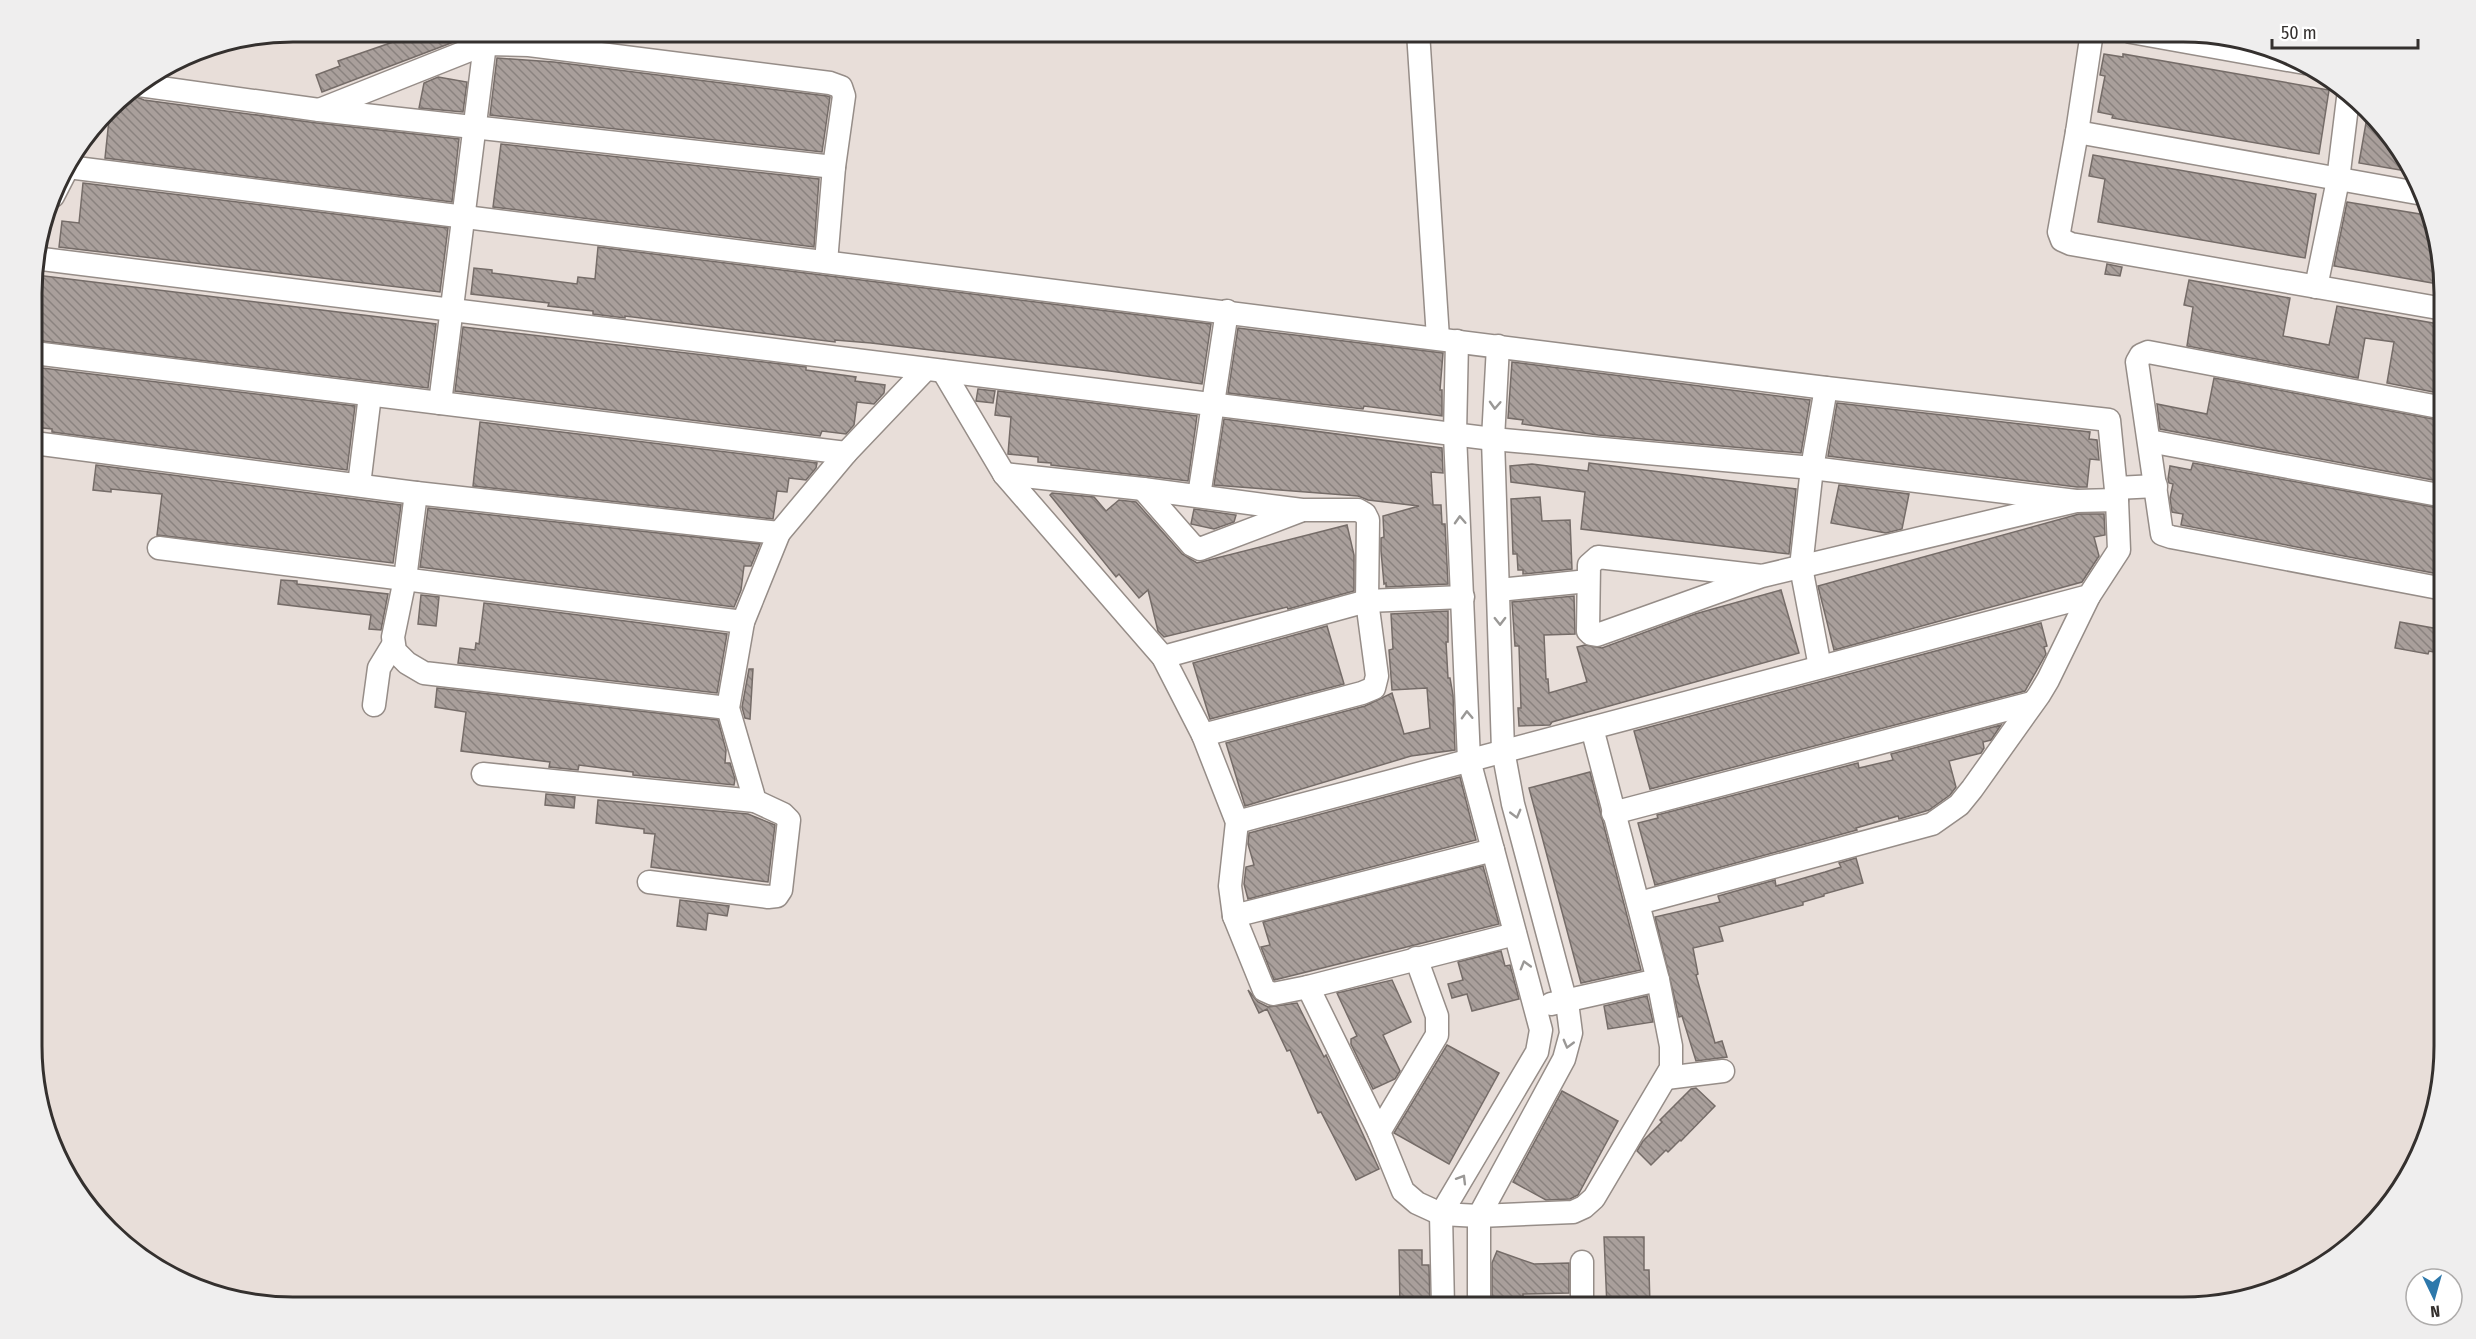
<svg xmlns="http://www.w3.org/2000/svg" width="2476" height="1339" font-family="'Fira Sans Condensed',sans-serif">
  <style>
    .building { fill: url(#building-back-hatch); stroke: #756c68; stroke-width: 1.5 }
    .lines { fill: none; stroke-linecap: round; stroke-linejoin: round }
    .minor-casing { stroke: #968d88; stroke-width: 25 }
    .minor { stroke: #fff; stroke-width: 22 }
    .oneway { stroke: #9a9896 }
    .rim { fill: none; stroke: #34302e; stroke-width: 3 }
  </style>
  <defs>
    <pattern id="building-back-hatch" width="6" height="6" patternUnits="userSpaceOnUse" patternTransform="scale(1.5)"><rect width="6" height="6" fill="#a99f9b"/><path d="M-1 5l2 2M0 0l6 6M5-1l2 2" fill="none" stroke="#8a827f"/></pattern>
  </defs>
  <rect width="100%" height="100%" fill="#e8ded9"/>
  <!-- building -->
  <g class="building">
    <path d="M412 32H480L322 92 316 75 340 66 338 61 396 41 394 37Z"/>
    <path d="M2104 54 2123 57V54L2329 90 2319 154 2112 118 2113 115 2098 112 2105 76 2100 75Z"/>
    <path d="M497 58 554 62 827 96 830 97 822 152 490 115Z"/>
    <path d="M438 77 467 82 463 112 419 108 424 83Z"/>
    <path d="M129 94 144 100 317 123 459 139 452 202 105 158 110 110 120 97 129 98Z"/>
    <path d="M2367 117 2401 148 2412 172 2359 163Z"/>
    <path d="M501 144 819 179 814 247 493 207Z"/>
    <path d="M2093 155 2316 194 2305 258 2098 222 2105 179 2089 176Z"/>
    <path d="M83 183 448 228 440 292 59 247 62 221 79 223Z"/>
    <path d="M2347 202 2432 216 2444 285 2334 266Z"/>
    <path d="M598 247 1211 324 1202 384 1110 371 871 343 835 340V342L625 316V318L593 314V311L548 306 549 303 471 294 474 268 492 270V273L577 284 578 277 595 279Z"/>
    <path d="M2107 264 2122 267 2120 276 2105 274Z"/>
    <path d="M36 275 436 324 428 388 34 340Z"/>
    <path d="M2189 280 2290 298 2283 336 2329 345 2337 306 2444 325V394L2387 383 2394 342 2365 338 2358 378 2187 346 2193 307 2184 305Z"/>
    <path d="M463 327 806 367V370L856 377 855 381 885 385 884 393 874 404 857 402 854 425 846 434 822 431 820 436 455 391Z"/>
    <path d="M1238 328 1443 353 1440 390H1442V416L1364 406 1363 409 1228 393Z"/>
    <path d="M1512 362 1810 400 1801 453 1598 435 1522 424 1523 420 1508 418Z"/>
    <path d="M34 367 355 406 347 470 52 432V429L34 427Z"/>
    <path d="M2214 378 2444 421V482L2160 429 2157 404 2207 414Z"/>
    <path d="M978 389 995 391 993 403 976 401Z"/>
    <path d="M998 391 1197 416 1188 481 1051 465V463L1038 462V457L1008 454 1011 417 995 415Z"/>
    <path d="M1837 403 2090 432 2089 439 2097 440 2099 460 2090 459 2087 487H2077L1828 456Z"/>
    <path d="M1224 419 1442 448 1443 473 1431 472 1433 505H1441L1442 524H1445L1448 584 1386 587V583L1384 584 1381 551V538L1384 537 1383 516 1419 506 1368 500 1358 496 1214 485Z"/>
    <path d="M480 422 817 463 816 468 806 480 789 478 787 492 777 491 773 519 473 486Z"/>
    <path d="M1589 463 1796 489 1789 554 1581 529 1585 492 1511 482 1510 466 1532 464 1588 471Z"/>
    <path d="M2193 463 2444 509V575L2181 525 2183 514 2172 512 2170 498 2173 484 2169 483 2168 479 2170 466 2191 470Z"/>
    <path d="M96 465 401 505 393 563 157 535 162 494 111 489V492L93 490Z"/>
    <path d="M1839 485 1909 494 1902 529 1886 533 1831 523Z"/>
    <path d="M1052 493 1094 497 1106 511 1119 500 1136 502 1182 554 1197 563 1347 525 1354 555V591L1288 609 1287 607 1164 637 1158 631 1148 590 1139 598 1119 574 1116 577 1050 495Z"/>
    <path d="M1540 497 1542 521 1570 520 1572 569 1523 574V570H1518L1517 554H1513L1511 499Z"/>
    <path d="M428 508 760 544 751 566H744L741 590 734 607 420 567Z"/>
    <path d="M1194 509 1236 515 1234 522 1214 529 1191 524Z"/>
    <path d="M2079 514H2104L2105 535 2094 537 2099 556 2082 582 1834 650 1818 586Z"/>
    <path d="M281 580 297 581V584L388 594 381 630 369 629 371 615 278 604Z"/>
    <path d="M1781 590 1799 653 1595 710 1552 722 1550 725 1519 726 1518 708H1521L1519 646H1515L1512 602 1574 596 1575 634 1544 635 1546 679H1548L1549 693 1587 682 1577 647 1585 645 1602 648 1695 614Z"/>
    <path d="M421 595 439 597 436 626 418 624Z"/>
    <path d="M484 603 727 634 717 693 458 663 460 648 475 650 476 643 479 644Z"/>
    <path d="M1448 611V642H1446L1448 678H1450L1453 695 1455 750 1411 756 1245 806 1226 743 1365 706 1392 693 1404 734 1430 728 1427 688 1392 690 1389 650 1393 649 1391 614Z"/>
    <path d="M2400 622 2444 630V654L2429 651 2428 654 2395 648Z"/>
    <path d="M2041 623 2047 646 2044 647 2046 654 2025 691 1650 789 1634 731Z"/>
    <path d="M1327 626 1344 684 1210 719 1193 663Z"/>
    <path d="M749 669H753L750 719 745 718 742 707Z"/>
    <path d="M437 688 718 720 726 750 725 763H730L735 779 734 785 633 775V772L579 765 578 770 549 767 550 762 461 751 466 712 435 707Z"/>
    <path d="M2001 725 1991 740 1983 742 1984 748 1981 753 1949 761 1956 787 1950 795 1929 810 1899 819 1898 816 1856 828 1857 830 1655 885 1638 823 1658 818 1657 815 1858 763 1859 768 1893 760 1891 754Z"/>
    <path d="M1590 772 1641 970 1581 983 1529 788Z"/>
    <path d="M1460 777 1476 840 1248 899 1244 884 1246 867 1254 865 1248 844 1249 833Z"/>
    <path d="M546 794 575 797 574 808 545 805Z"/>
    <path d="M598 800 748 814 775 825 768 882 651 867 655 834 644 833V829L596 823Z"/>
    <path d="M1856 858 1863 883 1824 894V896L1803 902V905L1719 927 1723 941 1693 948 1698 974 1696 975 1715 1043 1722 1041 1727 1057 1696 1061 1682 1016 1679 1017 1655 917 1720 902 1718 896 1775 880 1776 886 1825 872 1841 867 1839 863Z"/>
    <path d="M1483 866 1499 924 1274 980 1261 947 1270 945 1263 922Z"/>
    <path d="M680 900 729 906 727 916 708 913 706 930 677 926Z"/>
    <path d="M1501 951 1505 966 1510 965 1519 999 1472 1011 1467 994 1452 998 1448 984 1463 980 1458 962Z"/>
    <path d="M1392 980 1411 1022 1383 1035 1400 1071 1395 1079 1373 1089 1351 1044V1039L1357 1036 1337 993Z"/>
    <path d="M1248 990 1258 1002 1268 1007 1297 1003 1324 1057 1326 1055 1379 1169 1356 1180 1321 1112 1318 1113 1290 1050 1287 1051 1267 1009 1259 1013Z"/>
    <path d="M1647 996 1653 1022 1608 1029 1604 1006Z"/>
    <path d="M1447 1045 1499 1073 1449 1164 1394 1133Z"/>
    <path d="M1696 1088 1715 1106 1681 1141 1680 1140 1668 1152 1666 1150 1651 1165 1637 1151 1643 1141 1662 1122 1660 1120 1691 1089Z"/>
    <path d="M1562 1091 1618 1121 1578 1195 1570 1199 1546 1200 1513 1182Z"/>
    <path d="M1604 1237H1644V1270H1649L1650 1307H1607Z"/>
    <path d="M1399 1250H1422V1265H1429L1430 1307H1400Z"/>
    <path d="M1497 1251 1534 1264 1569 1263V1293L1523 1294V1307H1492V1263Z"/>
  </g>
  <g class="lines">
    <defs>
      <g id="minor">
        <path d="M1418 32 1438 338"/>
        <path d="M2092 32 2077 132 2059 232 2062 240 2071 244 2444 309"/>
        <path d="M2131 32 2305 63"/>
        <path d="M139 85 319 110 834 167"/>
        <path d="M319 110 485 44 529 45 830 83 841 87 844 96 834 167 826 262"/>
        <path d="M2077 132 2423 194"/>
        <path d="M68 167 1826 388 2109 420 2117 500 2119 550 2089 596 1237 822"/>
        <path d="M53 196 71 161"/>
        <path d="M34 258 1493 439 1812 468 2076 501"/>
        <path d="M2316 287 2338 180 2348 98"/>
        <path d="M34 353 846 453"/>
        <path d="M943 371 1004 474 1163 657 1203 735 1237 822 1230 886 1234 916 1264 990 1273 994 1308 987 1515 934"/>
        <path d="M440 403 485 44"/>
        <path d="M2444 408 2148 352 2141 355 2137 362 2162 534 2171 537 2444 589"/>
        <path d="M2149 441 2444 496"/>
        <path d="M34 443 416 493 779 533"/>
        <path d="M1004 474 1143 489 1302 510H1358L1365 514 1368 520 1367 601 1377 676 1374 688 1362 693 1203 735"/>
        <path d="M359 485 370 395"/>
        <path d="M2116 488 2156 486"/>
        <path d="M1143 489 1192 545 1200 549 1300 511"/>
        <path d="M416 493 405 579 393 637 395 651 407 663 424 673 728 708"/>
        <path d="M1199 496 1227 311"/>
        <path d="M159 548 743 622"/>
        <path d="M1762 576 1598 557 1589 565 1588 631 1591 634 1597 635 1762 576 2076 501 2117 500"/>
        <path d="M1499 590 1588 581"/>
        <path d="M1163 657 1367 601 1463 597"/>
        <path d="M1820 667 1801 567 1812 468 1826 388"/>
        <path d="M374 705 379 668 393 645"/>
        <path d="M483 774 755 801"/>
        <path d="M1613 813 2032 703"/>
        <path d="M649 882 768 897 777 896 781 890 789 820 783 814 755 801 728 708 743 622 779 533 846 453 926 369"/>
        <path d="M1639 903 1932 824 1959 805 1972 789 2039 695 2048 680 2089 596"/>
        <path d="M1234 916 1493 850"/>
        <path d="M1308 987 1379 1132 1403 1191 1417 1203 1441 1214 1479 1216 1573 1212 1584 1207 1594 1198 1671 1068V1046L1658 980 1592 728"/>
        <path d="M1551 1004 1658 980"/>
        <path d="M1666 1078 1723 1071"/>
        <path d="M1379 1132 1437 1035V1016L1416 958"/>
        <path d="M1582 1262V1307"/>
        <path d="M1443 1307 1441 1214 1537 1052 1541 1030 1469 760 1455 434 1457 341"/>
        <path d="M1479 1307V1216L1564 1059 1571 1033 1568 1010 1513 804 1503 750 1493 439 1498 346"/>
      </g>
    </defs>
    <!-- minor casing -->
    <use href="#minor" class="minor-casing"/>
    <!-- minor -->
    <use href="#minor" class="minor"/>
  </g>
  <!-- one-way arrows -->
  <defs><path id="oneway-chevron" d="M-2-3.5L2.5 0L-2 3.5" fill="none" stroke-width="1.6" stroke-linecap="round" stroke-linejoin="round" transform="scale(1.5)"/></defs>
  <g class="oneway">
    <use href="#oneway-chevron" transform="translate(1495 405) rotate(93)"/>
    <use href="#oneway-chevron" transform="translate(1460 520) rotate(-93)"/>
    <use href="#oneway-chevron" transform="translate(1500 621) rotate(89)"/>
    <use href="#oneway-chevron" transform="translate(1467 715) rotate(-92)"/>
    <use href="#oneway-chevron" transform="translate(1516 814) rotate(75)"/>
    <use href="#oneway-chevron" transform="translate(1525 965) rotate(-106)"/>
    <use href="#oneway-chevron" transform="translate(1568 1044) rotate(105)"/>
    <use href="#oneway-chevron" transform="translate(1462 1179) rotate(-59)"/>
  </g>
  <!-- crop -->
  <path d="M0 0H2476V1339H0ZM293 42H2183A251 251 0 0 1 2434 293V1046A251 251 0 0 1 2183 1297H293A251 251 0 0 1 42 1046V293A251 251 0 0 1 293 42Z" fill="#efeeee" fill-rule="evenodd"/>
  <path class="rim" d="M293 42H2183A251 251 0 0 1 2434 293V1046A251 251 0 0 1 2183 1297H293A251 251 0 0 1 42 1046V293A251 251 0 0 1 293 42Z"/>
  <!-- north arrow -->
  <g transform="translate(2434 1297) rotate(175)"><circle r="28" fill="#ffffff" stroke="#aeacab" stroke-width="1.5"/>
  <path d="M0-4.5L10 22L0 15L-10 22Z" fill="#2d78ab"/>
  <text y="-9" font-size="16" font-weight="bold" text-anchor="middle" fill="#34302e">N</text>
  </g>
  <!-- scale -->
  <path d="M2272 39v9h146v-9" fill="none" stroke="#34302e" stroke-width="3"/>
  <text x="2281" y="39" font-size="18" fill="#34302e" stroke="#ffffff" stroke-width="4.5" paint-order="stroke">50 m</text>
</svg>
